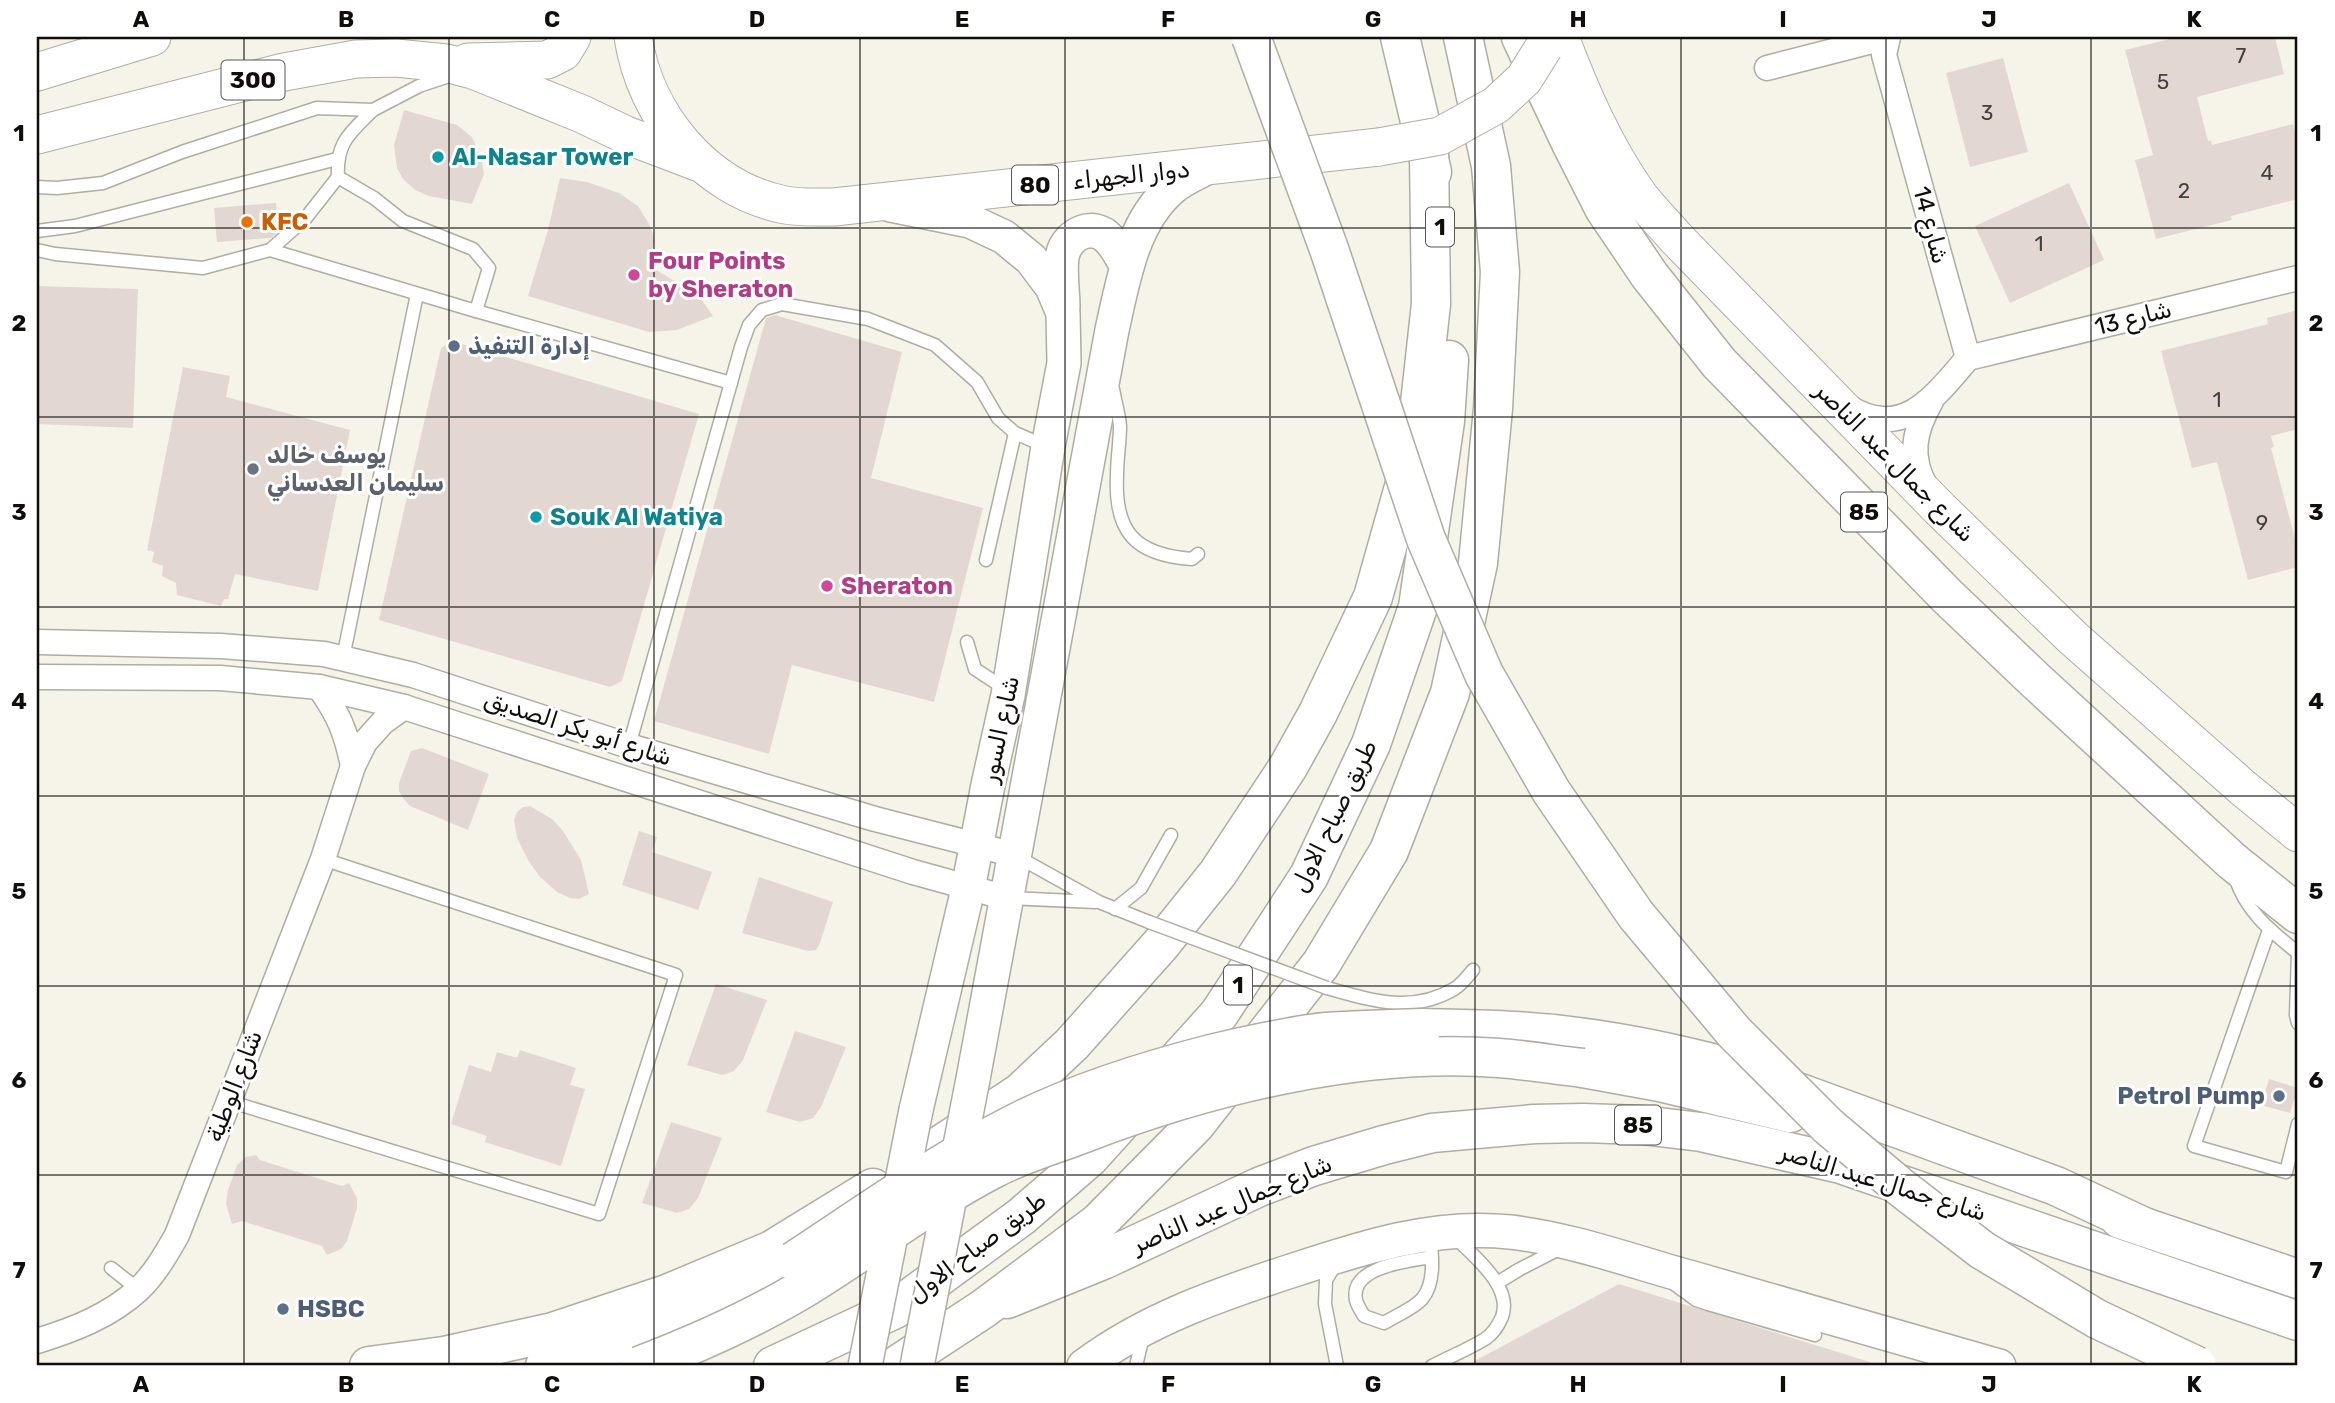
<svg xmlns="http://www.w3.org/2000/svg" width="2335" height="1403" font-family="Rubik,Cairo,sans-serif">
  <style>
    .building { fill: #e3d8d1 }
    .lines { fill: none; stroke-linecap: round; stroke-linejoin: round }
    .service-casing { stroke: #afada2; stroke-width: 15 }
    .minor-casing { stroke: #afada2; stroke-width: 27 }
    .secondary-casing { stroke: #afada2; stroke-width: 36 }
    .primary-casing { stroke: #afada2; stroke-width: 39 }
    .trunk-casing { stroke: #afada2; stroke-width: 41 }
    .motorway-casing { stroke: #afada2; stroke-width: 41 }
    .service { stroke: #fff; stroke-width: 12 }
    .minor { stroke: #fff; stroke-width: 24 }
    .secondary { stroke: #fff; stroke-width: 33 }
    .primary { stroke: #fff; stroke-width: 37 }
    .trunk { stroke: #fff; stroke-width: 38 }
    .motorway { stroke: #fff; stroke-width: 38 }
    .service-bridge-casing { stroke: #afada2; stroke-width: 15; stroke-linecap: butt }
    .secondary-bridge-casing { stroke: #afada2; stroke-width: 36; stroke-linecap: butt }
    .primary-bridge-casing { stroke: #afada2; stroke-width: 39; stroke-linecap: butt }
    .motorway-bridge-casing { stroke: #afada2; stroke-width: 41; stroke-linecap: butt }
    .service-bridge { stroke: #fff; stroke-width: 12 }
    .secondary-bridge { stroke: #fff; stroke-width: 33 }
    .primary-bridge { stroke: #fff; stroke-width: 37 }
    .motorway-bridge { stroke: #fff; stroke-width: 38 }
    .grid { fill: none; stroke: #0f0e0b; stroke-width: 2; stroke-opacity: 0.55 }
    .culture-dot { fill: #0f9aa8; stroke: #fff; stroke-width: 2.5 }
    .food-dot { fill: #e8710a; stroke: #fff; stroke-width: 2.5 }
    .hotel-dot { fill: #d1479c; stroke: #fff; stroke-width: 2.5 }
    .service-dot { fill: #5c6f8a; stroke: #fff; stroke-width: 2.5 }
    .worship-dot { fill: #6b7280; stroke: #fff; stroke-width: 2.5 }
    .labels { text-anchor: middle; dominant-baseline: central; stroke-width: 6; stroke-linejoin: round; paint-order: stroke }
    .number-label { font-size: 21px; fill: #44403c }
    .shield { fill: #fff; stroke: #575654; stroke-width: 2 }
    .shield-label { font-size: 23px; font-weight: bold; fill: #0f0e0b }
    .culture-label { font-size: 24px; font-weight: bold; fill: #0d838f; stroke: #fff; text-anchor: start }
    .street-label { font-size: 24px; fill: #0f0e0b; stroke: #fff }
    .food-label { font-size: 24px; font-weight: bold; fill: #c56008; stroke: #fff; text-anchor: start }
    .hotel-label { font-size: 24px; font-weight: bold; fill: #b23c85; stroke: #fff; text-anchor: start }
    .service-label { font-size: 24px; font-weight: bold; fill: #4e5e75; stroke: #fff; text-anchor: start }
    .worship-label { font-size: 24px; font-weight: bold; fill: #5b616d; stroke: #fff; text-anchor: start }
    .neatline { fill: none; stroke: #0f0e0b; stroke-width: 2.5 }
    .grid-label { font-size: 23px; text-anchor: middle; font-weight: bold; fill: #0f0e0b }
  </style>
  <rect width="100%" height="100%" fill="#f6f4e8"/>
  <!-- building -->
  <g class="building">
    <path d="M2178 37H2275L2284 74 2197 97 2208 141 2211 140 2212 145 2293 124 2298 146V199L2231 216 2232 220 2156 239 2135 160 2153 155 2125 50Z"/>
    <path d="M2003 58 2028 152 1970 167 1946 73Z"/>
    <path d="M404 110 457 125 472 137 481 157 484 174 472 204 429 196 415 190 403 179 397 168 394 145Z"/>
    <path d="M560 178 587 182 619 193 638 206 649 224 655 240 648 265 698 295 713 316 677 330 649 332 528 296 548 230Z"/>
    <path d="M2069 183 2104 260 2010 303 1975 226Z"/>
    <path d="M276 203 279 231 271 238 217 242 214 208Z"/>
    <path d="M37 286 138 289 133 428 37 424Z"/>
    <path d="M2298 310V429L2271 436 2274 447 2271 448 2298 550V567L2248 580 2217 462 2192 468 2161 351 2268 324 2267 318Z"/>
    <path d="M775 315 902 352 871 478 983 508 934 702 792 665 769 754 654 721 766 318Z"/>
    <path d="M452 341 699 414 622 681 610 687 379 620 441 348Z"/>
    <path d="M183 367 230 376 226 397 350 430 318 591 235 574 228 599H224L221 606 177 595 176 583 162 576 163 566 152 562 154 552 147 550Z"/>
    <path d="M422 748 489 774 468 830 410 806 403 798 399 791V783L411 751Z"/>
    <path d="M530 806 552 819 563 831 581 860 589 894 579 899 570 898 557 892 539 876 528 860 517 838 514 820 517 812 523 807Z"/>
    <path d="M639 831 657 837 652 852 712 872 698 910 622 885Z"/>
    <path d="M759 877 833 902 820 943 816 950 808 951 742 933Z"/>
    <path d="M716 984 767 1000 743 1060 734 1071 722 1075 687 1065Z"/>
    <path d="M795 1031 846 1047 821 1107 813 1118 800 1122 766 1112Z"/>
    <path d="M520 1050 576 1068 570 1085 585 1089 561 1166 485 1142 487 1136 451 1124 469 1065 491 1072 497 1052 517 1058Z"/>
    <path d="M2269 1079 2298 1088 2290 1113 2261 1105Z"/>
    <path d="M671 1122 722 1138 698 1198 689 1209 677 1213 642 1203Z"/>
    <path d="M256 1155 260 1160 342 1186 349 1183 357 1198V1208L347 1241 341 1249 327 1255 322 1246 242 1221 232 1224 226 1204 228 1190 237 1165 246 1157Z"/>
    <path d="M1619 1284 1870 1362 1869 1366H1465Z"/>
  </g>
  <g class="lines">
    <defs>
      <g id="service">
        <path d="M37 187 57 188 103 183 182 152 317 108 373 110 419 86 449 76"/>
        <path d="M37 231 75 226 337 159"/>
        <path d="M37 250 55 254 203 268 270 250 305 219 338 177C336 142 350 133 373 110"/>
        <path d="M270 250 476 311 489 268 473 249 403 221 374 198 338 177"/>
        <path d="M476 311 731 383"/>
        <path d="M1113 389C1115 401 1119 414 1120 426 1120 442 1117 459 1117 475 1114 532 1135 555 1192 559L1198 554"/>
        <path d="M986 560 1015 433"/>
        <path d="M967 642 975 669 1007 690"/>
        <path d="M343 658 417 294"/>
        <path d="M629 746 741 347 749 325 762 310 782 304 868 319 935 345 977 382 998 418 1015 433 1045 446"/>
        <path d="M1018 857 1099 902 1149 922"/>
        <path d="M2235 877C2246 912 2271 931 2298 953"/>
        <path d="M1008 898 1095 902"/>
        <path d="M1115 909 1141 888 1171 835"/>
        <path d="M2269 930 2194 1146 2286 1172 2298 1124"/>
        <path d="M2298 953 2296 1015 2298 1023"/>
        <path d="M1327 988C1370 1000 1412 1014 1454 989 1461 985 1468 976 1473 970"/>
        <path d="M228 1101 599 1214 676 975 323 859"/>
        <path d="M1430 1234C1432 1254 1436 1283 1422 1299 1413 1309 1395 1316 1384 1323L1364 1316C1361 1311 1357 1305 1356 1300 1349 1266 1410 1261 1432 1257"/>
        <path d="M1337 1262 1326 1280 1325 1304 1337 1366"/>
        <path d="M111 1268 139 1290"/>
        <path d="M1497 1283 1520 1269 1561 1248"/>
        <path d="M1674 1284 1696 1300 1708 1304 1815 1335"/>
        <path d="M1136 1366 1143 1336"/>
        <path d="M1432 1366C1449 1357 1469 1349 1485 1339 1494 1333 1498 1326 1502 1317 1513 1286 1474 1257 1455 1237"/>
      </g>
      <g id="minor">
        <path d="M1888 37 1884 55 1968 358"/>
        <path d="M1767 68 1888 37"/>
        <path d="M1968 358 2298 278"/>
        <path d="M1848 407C1904 441 1934 397 1968 358"/>
        <path d="M1927 489C1908 457 1914 431 1931 401"/>
        <path d="M37 642 221 646 324 654 413 675 629 746 875 819 1015 855"/>
        <path d="M37 677 220 678 319 687 404 707 913 872 1007 898"/>
        <path d="M319 687C339 715 346 732 353 766"/>
        <path d="M37 1341C73 1330 110 1316 139 1289 155 1274 166 1254 177 1235L323 859 353 766 365 742 383 722 404 707"/>
      </g>
      <g id="secondary">
        <path d="M891 205 970 221 1004 237 1031 259 1052 287 1063 313 1064 363 1048 447 1008 695 988 785 968 889 916 1110"/>
        <path d="M1063 307C1063 293 1059 266 1063 253 1069 233 1094 222 1109 239 1117 247 1121 257 1127 266"/>
        <path d="M973 1079 1112 330C1123 281 1132 222 1172 188 1182 179 1198 173 1209 166"/>
        <path d="M1084 1366C1147 1319 1220 1294 1294 1270 1364 1247 1435 1224 1510 1232 1571 1239 1631 1261 1689 1277 1793 1306 1896 1336 1999 1366"/>
      </g>
      <g id="primary">
        <path d="M633 37C645 116 705 189 785 205 801 208 818 207 834 207L1379 147"/>
        <path d="M1560 37C1581 93 1605 148 1640 197 1651 211 1664 224 1676 238L1940 509 2073 638 2243 788 2298 833"/>
        <path d="M468 62 547 60 563 52 572 37"/>
        <path d="M37 72 152 37"/>
        <path d="M37 135 284 72 356 59 396 58 446 63 473 70 582 114 626 135 697 162"/>
      </g>
      <g id="trunk">
        <path d="M1521 37 1571 143 1604 208 1650 276 1719 363 1947 596 2034 679 2232 861 2298 914"/>
        <path d="M1007 1299 1103 1260 1259 1187 1314 1166 1384 1145 1432 1133 1534 1124 1583 1123 1642 1125 1701 1132 1841 1164 2298 1321"/>
      </g>
      <g id="motorway">
        <path d="M1400 37 1432 172"/>
        <path d="M1422 1028C1453 1029 1483 1029 1514 1031 1587 1035 1660 1049 1731 1068L2056 1186 2144 1227"/>
        <path d="M1583 1068 1660 1082 1790 1113"/>
        <path d="M939 1146 1021 1092 1072 1044 1162 943 1218 873 1288 767 1318 713 1373 597 1415 448 1431 304 1429 154"/>
        <path d="M2120 1219 2298 1279"/>
        <path d="M369 1366 444 1356 553 1332 667 1294 772 1250 873 1188"/>
        <path d="M545 1366C609 1347 673 1327 733 1297 753 1287 771 1275 790 1264"/>
        <path d="M773 1366 895 1309 1022 1216 1089 1158 1219 1014 1309 876 1371 744 1418 607 1445 421 1449 360"/>
        <path d="M896 1366 983 1309 1098 1223 1195 1125 1321 964 1389 851 1450 693 1478 563 1493 409 1500 272 1491 166 1463 37"/>
      </g>
    </defs>
    <!-- service casing -->
    <use href="#service" class="service-casing"/>
    <!-- minor casing -->
    <use href="#minor" class="minor-casing"/>
    <!-- secondary casing -->
    <use href="#secondary" class="secondary-casing"/>
    <!-- primary casing -->
    <use href="#primary" class="primary-casing"/>
    <!-- trunk casing -->
    <use href="#trunk" class="trunk-casing"/>
    <!-- motorway casing -->
    <use href="#motorway" class="motorway-casing"/>
    <!-- service -->
    <use href="#service" class="service"/>
    <!-- minor -->
    <use href="#minor" class="minor"/>
    <!-- secondary -->
    <use href="#secondary" class="secondary"/>
    <!-- primary -->
    <use href="#primary" class="primary"/>
    <!-- trunk -->
    <use href="#trunk" class="trunk"/>
    <!-- motorway -->
    <use href="#motorway" class="motorway"/>
    <defs>
      <path id="service-bridge" d="M1149 922 1327 988"/>
      <g id="secondary-bridge">
        <path d="M865 1366 916 1110"/>
        <path d="M917 1366 973 1079"/>
      </g>
      <path id="primary-bridge" d="M1379 147 1440 136 1496 105 1524 79 1544 47"/>
      <g id="motorway-bridge">
        <path d="M1251 37 1329 249 1426 539 1484 674 1551 791 1636 915 1734 1032 1828 1126 1899 1186 1982 1250 2097 1319 2197 1366"/>
        <path d="M794 1261C867 1213 938 1162 1016 1123 1077 1092 1145 1071 1211 1054 1249 1045 1288 1036 1326 1032 1358 1030 1390 1029 1422 1028"/>
        <path d="M639 1366C697 1344 753 1319 806 1287 869 1248 928 1203 993 1169 1021 1154 1053 1145 1082 1134 1209 1085 1362 1048 1499 1058 1527 1060 1555 1065 1583 1068"/>
      </g>
    </defs>
    <!-- service-bridge casing -->
    <use href="#service-bridge" class="service-bridge-casing"/>
    <!-- secondary-bridge casing -->
    <use href="#secondary-bridge" class="secondary-bridge-casing"/>
    <!-- primary-bridge casing -->
    <use href="#primary-bridge" class="primary-bridge-casing"/>
    <!-- motorway-bridge casing -->
    <use href="#motorway-bridge" class="motorway-bridge-casing"/>
    <!-- service-bridge -->
    <use href="#service-bridge" class="service-bridge"/>
    <!-- secondary-bridge -->
    <use href="#secondary-bridge" class="secondary-bridge"/>
    <!-- primary-bridge -->
    <use href="#primary-bridge" class="primary-bridge"/>
    <!-- motorway-bridge -->
    <use href="#motorway-bridge" class="motorway-bridge"/>
  </g>
  <!-- grid -->
  <path class="grid" d="M244 37V1366M449 37V1366M654 37V1366M860 37V1366M1065 37V1366M1270 37V1366M1475 37V1366M1681 37V1366M1886 37V1366M2091 37V1366M37 228H2298M37 417H2298M37 607H2298M37 796H2298M37 986H2298M37 1175H2298"/>
  <!-- markers -->
  <g class="culture-dot">
    <circle cx="438" cy="157" r="7"/>
    <circle cx="536" cy="517" r="7"/>
  </g>
  <circle class="food-dot" cx="247" cy="222" r="7"/>
  <g class="hotel-dot">
    <circle cx="634" cy="275" r="7"/>
    <circle cx="827" cy="586" r="7"/>
  </g>
  <g class="service-dot">
    <circle cx="454" cy="346" r="7"/>
    <circle cx="2279" cy="1096" r="7"/>
    <circle cx="283" cy="1309" r="7"/>
  </g>
  <circle class="worship-dot" cx="253" cy="469" r="7"/>
  <g class="labels">
    <!-- number labels -->
    <g class="number-label">
      <text x="2241" y="55">7</text>
      <text x="2163" y="81">5</text>
      <text x="1987" y="112">3</text>
      <text x="2267" y="172">4</text>
      <text x="2184" y="190">2</text>
      <text x="2039" y="243">1</text>
      <text x="2217" y="399">1</text>
      <text x="2262" y="522">9</text>
    </g>
    <!-- shield labels -->
    <g class="shield">
      <rect x="221.5" y="60.5" width="63" height="39" rx="5"/>
      <rect x="1012" y="165.5" width="46" height="39" rx="5"/>
      <rect x="1426" y="207.5" width="28" height="39" rx="5"/>
      <rect x="1841" y="492.5" width="46" height="39" rx="5"/>
      <rect x="1224" y="965.5" width="28" height="39" rx="5"/>
      <rect x="1615" y="1105.5" width="46" height="39" rx="5"/>
    </g>
    <g class="shield-label">
      <text x="253" y="80">300</text>
      <text x="1035" y="185">80</text>
      <text x="1440" y="227">1</text>
      <text x="1864" y="512">85</text>
      <text x="1238" y="985">1</text>
      <text x="1638" y="1125">85</text>
    </g>
    <!-- culture labels -->
    <g class="culture-label">
      <text x="452" y="157">Al-Nasar Tower</text>
      <text x="550" y="517">Souk Al Watiya</text>
    </g>
    <!-- street labels -->
    <g class="street-label">
      <text transform="translate(1131 175) rotate(-6)">دوار الجهراء</text>
      <text transform="translate(1931 225) rotate(75)">شارع 14</text>
      <text transform="translate(2133 318) rotate(-14)">شارع 13</text>
      <text transform="translate(1895 462) rotate(45)">شارع جمال عبد الناصر</text>
      <text transform="translate(578 728) rotate(18)">شارع أبو بكر الصديق</text>
      <text transform="translate(1000 729) rotate(-78)">شارع السور</text>
      <text transform="translate(1334 816) rotate(-64)">طريق صباح الاول</text>
      <text transform="translate(234 1086) rotate(-69)">شارع الوطية</text>
      <text transform="translate(1883 1182) rotate(17)">شارع جمال عبد الناصر</text>
      <text transform="translate(1232 1204) rotate(-23)">شارع جمال عبد الناصر</text>
      <text transform="translate(977 1247) rotate(-37)">طريق صباح الاول</text>
    </g>
    <!-- food labels -->
    <g class="food-label">
      <text x="261" y="222">KFC</text>
    </g>
    <!-- hotel labels -->
    <g class="hotel-label">
      <text x="648" y="261">Four Points<tspan x="648" dy="28">by Sheraton</tspan></text>
      <text x="841" y="586">Sheraton</text>
    </g>
    <!-- service labels -->
    <g class="service-label">
      <text x="468" y="346">إدارة التنفيذ</text>
      <text x="2265" y="1096" text-anchor="end">Petrol Pump</text>
      <text x="297" y="1309">HSBC</text>
    </g>
    <!-- worship labels -->
    <g class="worship-label">
      <text x="267" y="455">يوسف خالد<tspan x="267" dy="28">سليمان العدساني</tspan></text>
    </g>
  </g>
  <!-- border -->
  <rect width="2335" height="1403" fill="none" stroke="#ffffff" stroke-width="77"/>
  <rect x="38" y="38" width="2258" height="1326" class="neatline"/>
  <g class="grid-label">
    <text x="141" y="27">A</text>
    <text x="346" y="27">B</text>
    <text x="552" y="27">C</text>
    <text x="757" y="27">D</text>
    <text x="962" y="27">E</text>
    <text x="1168" y="27">F</text>
    <text x="1373" y="27">G</text>
    <text x="1578" y="27">H</text>
    <text x="1783" y="27">I</text>
    <text x="1989" y="27">J</text>
    <text x="2194" y="27">K</text>
    <text x="19" y="141">1</text>
    <text x="2316" y="141">1</text>
    <text x="19" y="331">2</text>
    <text x="2316" y="331">2</text>
    <text x="19" y="520">3</text>
    <text x="2316" y="520">3</text>
    <text x="19" y="709">4</text>
    <text x="2316" y="709">4</text>
    <text x="19" y="899">5</text>
    <text x="2316" y="899">5</text>
    <text x="19" y="1088">6</text>
    <text x="2316" y="1088">6</text>
    <text x="19" y="1278">7</text>
    <text x="2316" y="1278">7</text>
    <text x="141" y="1392">A</text>
    <text x="346" y="1392">B</text>
    <text x="552" y="1392">C</text>
    <text x="757" y="1392">D</text>
    <text x="962" y="1392">E</text>
    <text x="1168" y="1392">F</text>
    <text x="1373" y="1392">G</text>
    <text x="1578" y="1392">H</text>
    <text x="1783" y="1392">I</text>
    <text x="1989" y="1392">J</text>
    <text x="2194" y="1392">K</text>
  </g>
</svg>
